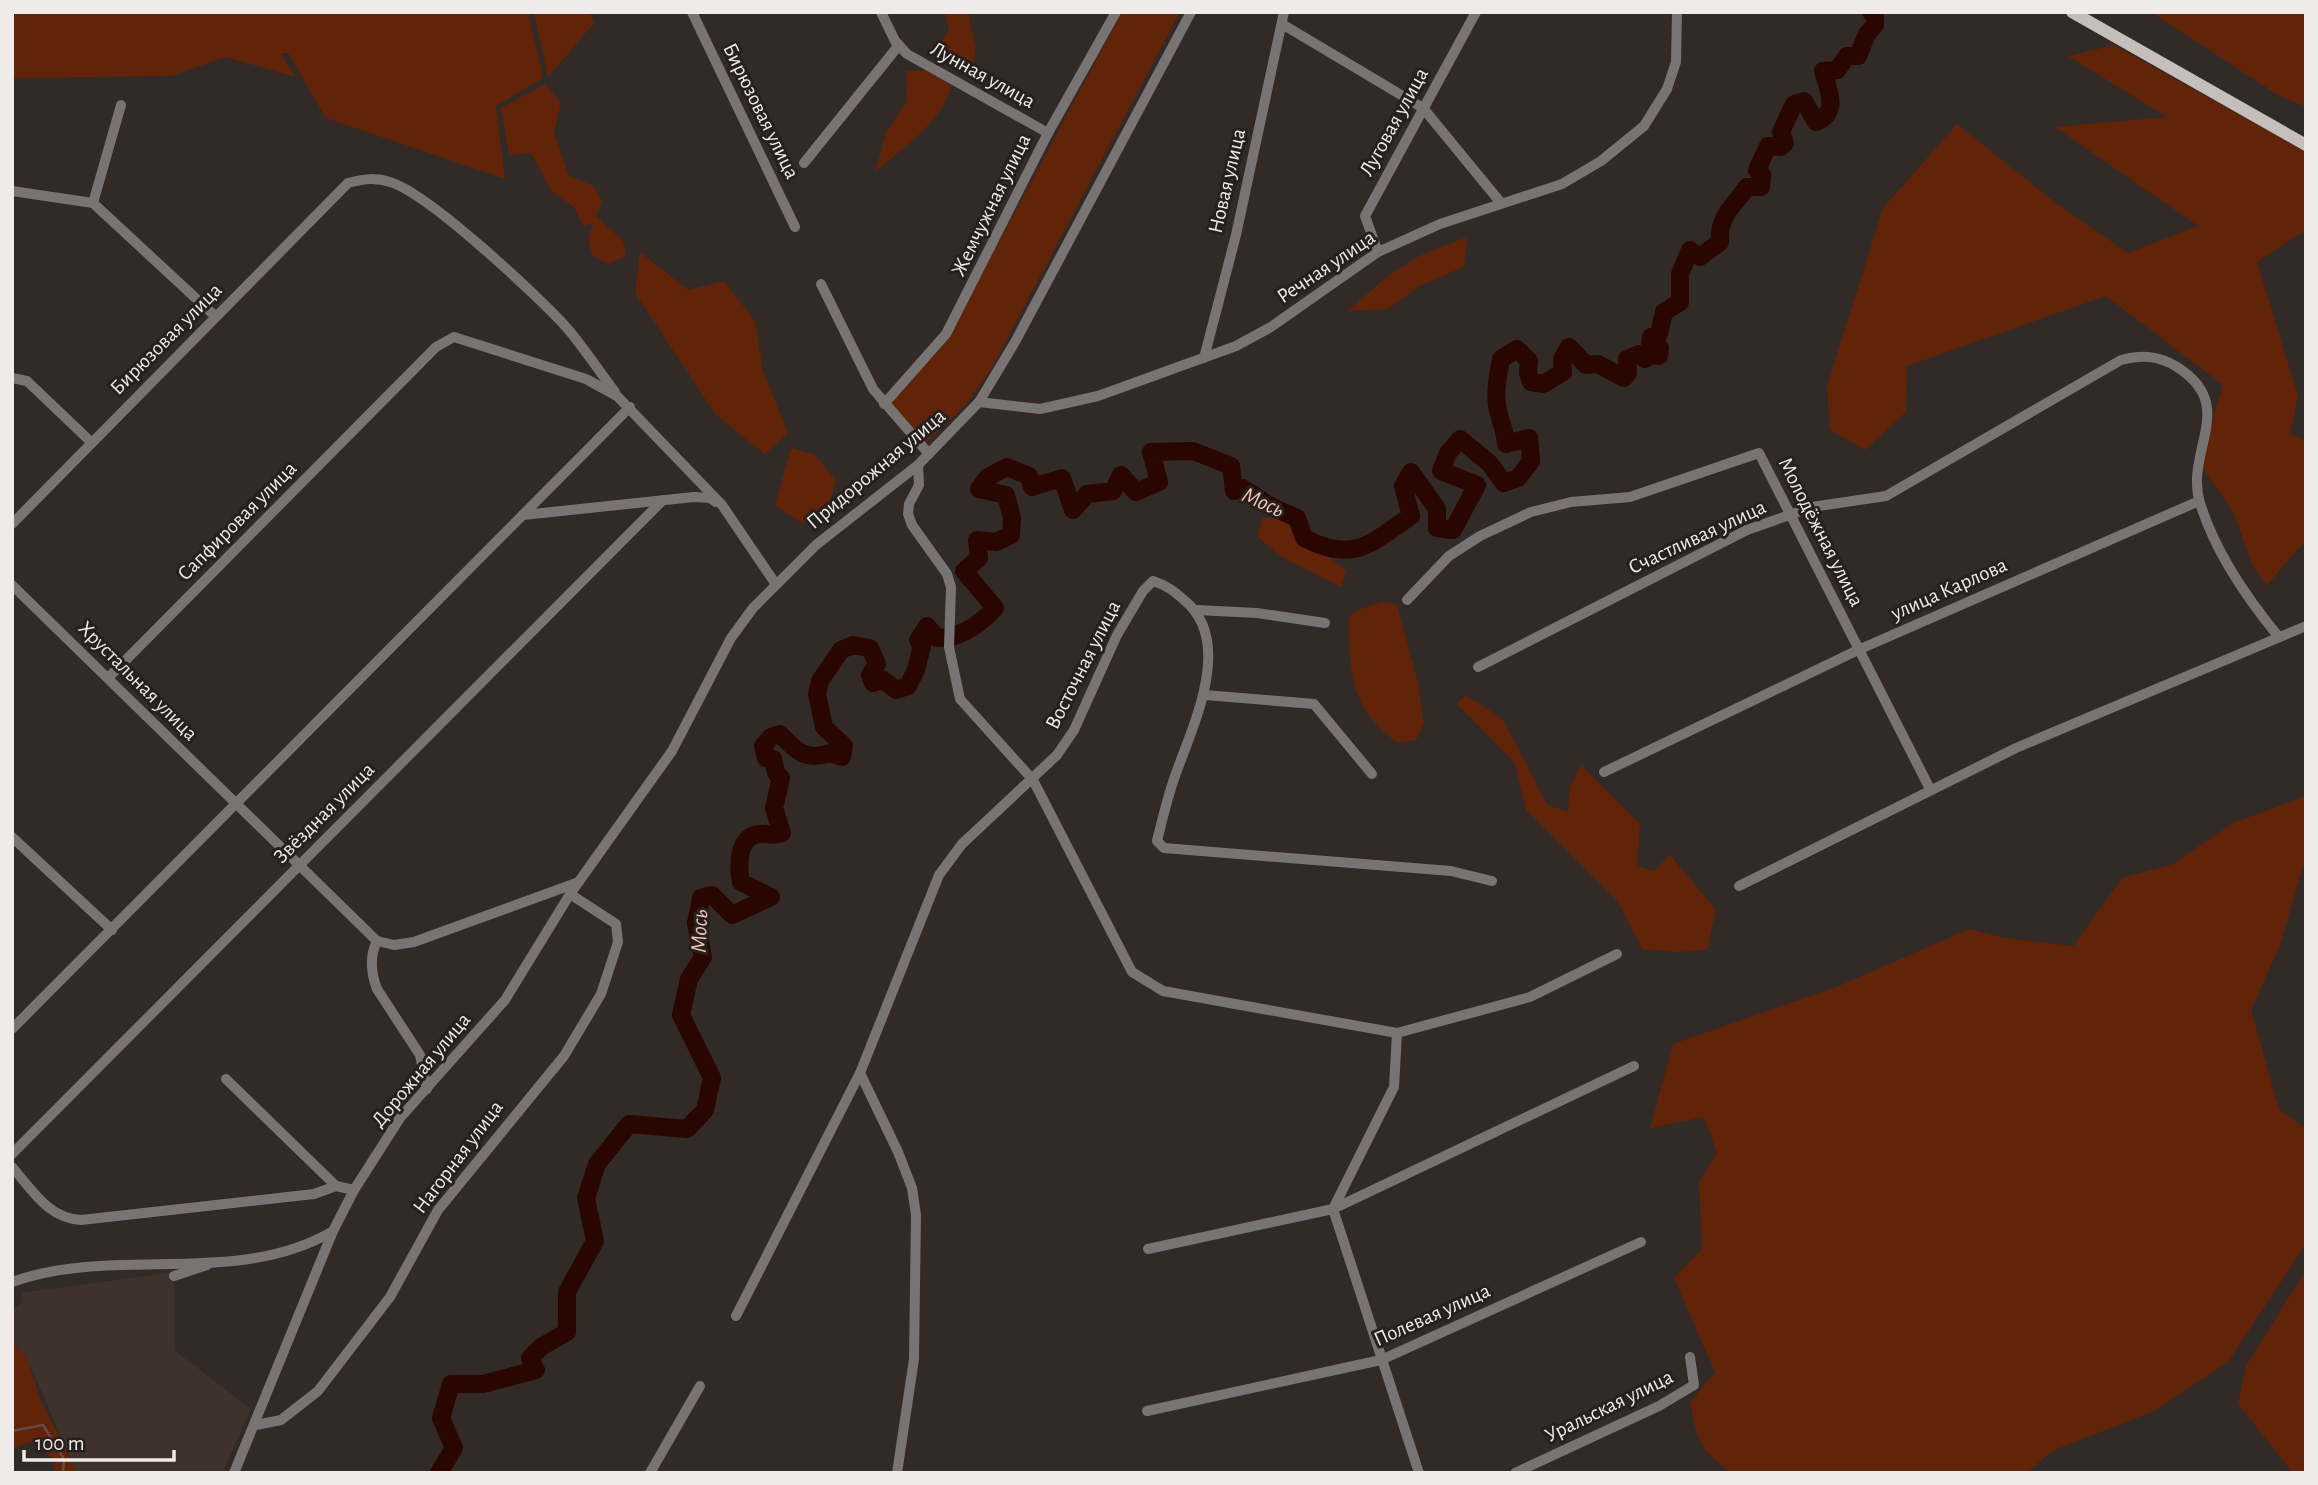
<svg xmlns="http://www.w3.org/2000/svg" width="2318" height="1485" font-family="'Alegreya Sans',sans-serif">
  <style>
    .built { fill: #3f322d }
    .green { fill: #622409 }
    .lines { fill: none; stroke-linecap: round; stroke-linejoin: round }
    .stream { stroke: #654b46; stroke-width: 2.5 }
    .river { stroke: #2a0600; stroke-width: 18 }
    .minor { stroke: #787473; stroke-width: 10 }
    .major { stroke: #c5bebb; stroke-width: 12 }
    .labels { text-anchor: middle; dominant-baseline: central; stroke-width: 6; stroke-linejoin: round; paint-order: stroke }
    .street-label { font-size: 21px; fill: #efebe9; stroke: #27201e }
    .water-label { font-size: 23px; font-style: italic; fill: #f3c7b7; stroke: #27201e }
  </style>
  <rect width="100%" height="100%" fill="#312a27"/>
  <!-- built -->
  <path class="built" d="M174 1272V1350L251 1409 222 1473H77L28 1360 12 1340V1310L22 1302 21 1293Z"/>
  <!-- green -->
  <g class="green">
    <path d="M12 12H528L543 78 496 106 505 179 326 118 288 53H281L295 77 226 57 171 76 12 78Z"/>
    <path d="M534 12H589L594 23 548 77Z"/>
    <path d="M945 12H968L976 47 971 74 932 55 949 30Z"/>
    <path d="M1122 12H1180L990 371 966 404 925 444 892 405 894 398 941 348 949 335Z"/>
    <path d="M2151 12H2306V107L2278 95Z"/>
    <path d="M2114 45 2306 152V230L2257 262 2298 396 2290 434 2306 441V540L2267 585 2252 564 2233 511 2200 464 2223 385 2106 296 1907 366 1906 412 1865 450 1830 430 1827 386 1883 208 1957 124 2057 204 2128 253 2198 226 2055 127 2167 117 2068 56Z"/>
    <path d="M927 70 951 86C943 122 902 148 875 172L886 133 906 103 907 71Z"/>
    <path d="M545 84 561 103 554 133 569 176 594 186 602 202 596 216 623 241 626 256 609 264 592 255 588 238 593 223 583 226 574 207 552 192 531 153 509 155 501 108Z"/>
    <path d="M1467 237 1464 267 1421 285 1388 309 1348 311 1384 279 1419 256Z"/>
    <path d="M640 252 688 290 724 281 755 321 763 371 788 433 765 454 716 415 635 293Z"/>
    <path d="M791 448 814 454 836 480 829 504 803 524 775 505Z"/>
    <path d="M1262 518 1282 519 1346 571 1341 587 1282 557 1258 537Z"/>
    <path d="M1382 602 1397 605 1418 683 1424 723 1416 740 1398 743C1349 707 1351 675 1348 618L1358 610Z"/>
    <path d="M1465 695 1502 718 1548 806 1568 811 1570 787 1581 765 1640 824 1637 866 1654 871 1670 855 1716 910 1707 950 1677 952 1642 949 1618 902 1526 810 1515 763 1457 704Z"/>
    <path d="M2306 796V856L2280 945 2251 1010 2279 1109 2306 1129V1244L2228 1362 2154 1411 2052 1451 2027 1473H1731C1697 1447 1698 1441 1690 1402L1715 1372 1674 1278 1702 1249 1699 1182 1717 1153 1704 1117 1650 1128 1673 1044 1839 986 1969 929 2005 938 2073 946 2122 878 2173 864 2233 823Z"/>
    <path d="M2306 1270V1473H2293L2238 1404 2246 1366Z"/>
    <path d="M12 1340 28 1360 41 1401 77 1473H53L56 1461 31 1442 12 1449Z"/>
  </g>
  <g class="lines">
    <!-- stream -->
    <path class="stream" d="M12 1431 43 1425 64 1459 63 1473"/>
    <!-- river -->
    <path class="river" d="M439 1473 454 1448 441 1418 451 1384H483L536 1370 530 1358 541 1347 567 1332V1292L595 1241 586 1198 597 1164 629 1124 687 1129 705 1110 712 1078 681 1015 689 979 703 957 696 923 701 898 712 895 732 915 771 897 741 882C738 867 737 835 760 834 769 833 773 837 782 833L774 808 781 778 776 773 773 759 766 758 763 746 771 737 780 734C795 749 804 762 830 753L842 757 844 746 824 727 817 694 820 681 841 650 853 645 870 648 877 664 870 675 873 683 882 679 896 690 908 686 916 670 922 646 918 640 927 626 937 638C960 639 980 624 995 608L964 571 979 558 977 540 996 542 1011 535 1012 518 1006 495 979 489 988 477 1007 467 1029 476 1032 487 1062 478 1073 510 1087 494 1113 491 1121 475 1136 492 1159 482 1151 452 1193 451 1231 466 1234 491 1242 488 1274 508 1297 518 1304 538C1354 564 1371 543 1411 516L1403 486 1411 472 1437 509V528L1453 530 1477 485 1441 471 1448 453 1460 439 1489 463 1504 483 1518 478 1531 461 1529 438 1506 444C1505 431 1501 422 1498 411 1494 394 1498 375 1501 359L1517 349 1529 361 1528 373 1531 382 1543 384 1563 372 1562 359 1569 347 1586 365 1598 364 1624 378 1628 373 1627 359 1639 354 1645 359 1652 355 1659 356 1660 348 1650 345 1651 337 1659 334 1664 312 1680 302V274L1690 250 1700 257 1720 242C1718 216 1733 207 1747 187H1761L1762 175 1757 170 1768 146 1781 147 1785 143 1781 132 1794 104 1804 101 1816 122C1840 113 1828 88 1823 71L1837 70 1847 56H1858L1867 34 1875 25V17L1871 12"/>
    <!-- minor -->
    <g class="minor">
      <path d="M692 12 795 227"/>
      <path d="M881 12 895 41 907 54 1048 133"/>
      <path d="M1282 24 1423 108 1501 203"/>
      <path d="M804 163 899 45"/>
      <path d="M12 191 93 203 215 316"/>
      <path d="M93 203 121 105"/>
      <path d="M1378 252 1365 216 1476 12"/>
      <path d="M821 284 873 389 929 454"/>
      <path d="M1204 358 1236 235 1284 12"/>
      <path d="M12 378 27 381 91 442"/>
      <path d="M979 402 1040 409 1098 396 1236 346 1271 327 1378 252 1440 224 1562 184 1601 161 1644 126 1667 89 1676 62 1677 12"/>
      <path d="M884 404 946 334 1048 133 1116 12"/>
      <path d="M918 465 919 485 909 504 908 514 912 525 947 574 951 587 949 647 960 699 1033 780 1132 972 1163 991 1397 1033 1530 997 1617 954"/>
      <path d="M523 515 694 497 710 498 716 502"/>
      <path d="M12 524 348 183C363 179 375 177 390 182 428 193 538 296 567 328 584 348 599 371 615 392"/>
      <path d="M12 585 377 941 394 945 414 942 579 882"/>
      <path d="M1407 600 1449 556 1480 536 1531 512 1571 502 1630 497 1759 453 1930 789"/>
      <path d="M1197 610 1257 613 1325 623"/>
      <path d="M1478 667 1747 530 1812 507 1886 496 2121 360C2142 355 2158 355 2177 367 2239 406 2184 451 2200 503 2215 552 2246 597 2278 636"/>
      <path d="M108 678 436 347 454 337 586 379 617 396 722 505 775 583"/>
      <path d="M1205 695 1314 704 1372 774"/>
      <path d="M1604 772 1858 650 2199 501"/>
      <path d="M12 837 112 930"/>
      <path d="M1739 886 2016 748 2306 626"/>
      <path d="M377 941C369 957 371 973 377 989L420 1055 427 1089"/>
      <path d="M12 1029 630 407"/>
      <path d="M1397 1033 1394 1087 1333 1209 1419 1473"/>
      <path d="M860 1073 898 1152 912 1188 916 1215 914 1359 897 1473"/>
      <path d="M226 1079 336 1186 354 1190"/>
      <path d="M12 1154 663 500"/>
      <path d="M12 1167C33 1191 48 1218 81 1220L314 1194 336 1186"/>
      <path d="M1148 1249 1333 1209 1634 1066"/>
      <path d="M174 1276 207 1265"/>
      <path d="M12 1282C114 1245 237 1288 333 1231"/>
      <path d="M736 1316 860 1073 939 875 962 844 1057 755 1074 730 1117 635 1143 591 1153 581C1166 585 1174 591 1184 600 1236 642 1191 729 1174 779 1167 799 1162 821 1157 841L1164 848 1451 871 1492 881"/>
      <path d="M1147 1411 1381 1360 1641 1242"/>
      <path d="M256 1425 281 1420 318 1391 390 1297 438 1210 564 1056 601 994 618 942 616 924 570 894"/>
      <path d="M234 1473 333 1231 354 1190 400 1118 505 1000 570 894 672 751 731 638 753 608 816 545 918 465 979 402 1015 342 1191 12"/>
      <path d="M650 1473 700 1386"/>
      <path d="M1515 1473 1659 1406 1694 1385 1690 1357"/>
    </g>
    <!-- major -->
    <path class="major" d="M2072 12 2306 145"/>
  </g>
  <g class="labels">
    <!-- street labels -->
    <g class="street-label">
      <text transform="translate(983 75) rotate(29)">Лунная улица</text>
      <text transform="translate(761 111) rotate(64)">Бирюзовая улица</text>
      <text transform="translate(1394 122) rotate(-61)">Луговая улица</text>
      <text transform="translate(1227 181) rotate(-77)">Новая улица</text>
      <text transform="translate(991 205) rotate(-64)">Жемчужная улица</text>
      <text transform="translate(1326 267) rotate(-34)">Речная улица</text>
      <text transform="translate(166 339) rotate(-45)">Бирюзовая улица</text>
      <text transform="translate(876 469) rotate(-40)">Придорожная улица</text>
      <text transform="translate(237 521) rotate(-45)">Сапфировая улица</text>
      <text transform="translate(1821 532) rotate(63)">Молодёжная улица</text>
      <text transform="translate(1697 537) rotate(-25)">Счастливая улица</text>
      <text transform="translate(1949 589) rotate(-24)">улица Карлова</text>
      <text transform="translate(1083 665) rotate(-63)">Восточная улица</text>
      <text transform="translate(138 681) rotate(45)">Хрустальная улица</text>
      <text transform="translate(324 813) rotate(-45)">Звёздная улица</text>
      <text transform="translate(421 1070) rotate(-50)">Дорожная улица</text>
      <text transform="translate(458 1157) rotate(-53)">Нагорная улица</text>
      <text transform="translate(1432 1315) rotate(-24)">Полевая улица</text>
      <text transform="translate(1609 1406) rotate(-26)">Уральская улица</text>
    </g>
    <!-- water labels -->
    <g class="water-label">
      <text transform="translate(1263 503) rotate(24)">Мось</text>
      <text transform="translate(700 931) rotate(-88)">Мось</text>
    </g>
  </g>
  <!-- border -->
  <rect width="2318" height="1485" fill="none" stroke="#efebe9" stroke-width="28"/>
  <!-- scale -->
  <path d="M24 1450v10h150v-10" fill="none" stroke="#efebe9" stroke-width="3.5"/>
  <text x="35" y="1450" font-size="21" fill="#efebe9" stroke="#27201e" stroke-width="5" paint-order="stroke">100 m</text>
</svg>
